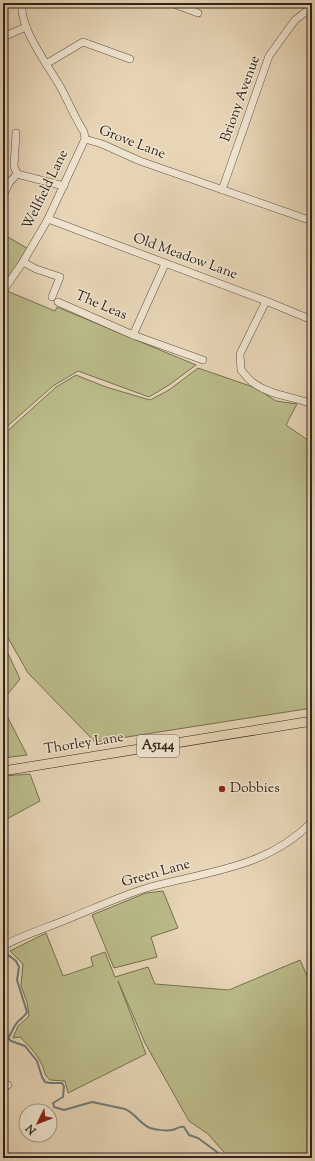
<svg xmlns="http://www.w3.org/2000/svg" width="315" height="1161" font-family="'Sorts Mill Goudy',serif">
  <style>
    .green { fill: #bbbc8a; stroke: #757052 }
    .lines { fill: none; stroke-linecap: round; stroke-linejoin: round }
    .stream { stroke: #6f7b79; stroke-width: 2 }
    .minor-casing { stroke: #5d5042; stroke-width: 8 }
    .major-casing { stroke: #2f231b; stroke-width: 10 }
    .minor { stroke: #efe4d0; stroke-width: 7 }
    .major { stroke: #e7d5b6; stroke-width: 9 }
    .poi-dot { fill: #8f2418; stroke: #efe4d0; stroke-width: 1.5 }
    .labels { text-anchor: middle; dominant-baseline: central; stroke-width: 3; stroke-linejoin: round; paint-order: stroke }
    .shield { fill: #efe4d0; stroke: #695d51; stroke-width: 1 }
    .shield-label { font-size: 13px; font-weight: bold; fill: #2f231b }
    .street-label { font-size: 14px; fill: #2f231b; stroke: #efe4d0 }
    .poi-label { font-size: 14px; fill: #2f231b; stroke: #efe4d0; text-anchor: start }
  </style>
  <rect width="100%" height="100%" fill="#e7d5b6"/>
  <filter id="stains"><feTurbulence type="fractalNoise" baseFrequency=".005" numOctaves="4"/><feColorMatrix values="0 0 0 0 .2 0 0 0 0 .09 0 0 0 0 .02 0 0 0 .5 -.17"/></filter>
  <radialGradient id="worn" r=".72"><stop offset=".6" stop-color="#630" stop-opacity="0"/><stop offset="1" stop-color="#630" stop-opacity=".3"/></radialGradient>
  <!-- green -->
  <g class="green">
    <path d="M3 234 30 250 3 291Z"/>
    <path d="M7 291 55 311 57 307 196 365 169 385 149 397 78 371 53 386 3 430V295Z"/>
    <path d="M198 368 256 388 276 401 297 404 286 425 312 443V708L95 742 28 673 3 629V435L56 387 76 375 106 387 150 400 169 390Z"/>
    <path d="M3 643 20 679 3 700Z"/>
    <path d="M3 708 27 755 3 758Z"/>
    <path d="M30 774 40 801 3 821V776Z"/>
    <path d="M163 891 178 928 151 937 157 957 114 968 92 915 146 893Z"/>
    <path d="M46 933 63 976 93 966 91 957 105 952 115 977 148 967 155 984 229 990 300 960 312 987V1158H229L208 1134 189 1121 145 1043 118 981 146 1054 68 1093 65 1081 50 1080C43 1074 45 1070 41 1063 36 1053 28 1045 20 1037L13 1038 18 1026 29 1016 27 1002 21 986 23 964 10 951Z"/>
  </g>
  <g class="lines">
    <!-- stream -->
    <path class="stream" d="M3 951 16 961 19 967 17 980 27 1012C24 1018 19 1019 16 1024 13 1028 11 1034 8 1038L11 1041 25 1046 37 1061 42 1077 45 1082 50 1083H62L64 1086 63 1097 53 1103 54 1107 64 1110 92 1102 125 1109C135 1113 140 1124 150 1128 156 1130 166 1131 172 1130 177 1129 179 1126 184 1127L189 1135 198 1138 221 1155 223 1158"/>
    <defs>
      <g id="minor">
        <path d="M22 3C19 29 49 66 61 88 69 103 75 118 84 132L85 139 102 144 140 161 312 221"/>
        <path d="M171 3 198 13"/>
        <path d="M3 37 26 27"/>
        <path d="M46 64 83 42 130 59"/>
        <path d="M16 133 14 166 17 174"/>
        <path d="M222 190 269 56 295 20 312 7"/>
        <path d="M3 196 9 183 17 174 64 186"/>
        <path d="M48 219 266 301 312 320"/>
        <path d="M23 262 36 269 60 277 52 297"/>
        <path d="M3 291 23 262 48 219 85 139"/>
        <path d="M266 301 240 354 241 370C245 375 250 381 255 384 272 396 293 396 312 404"/>
        <path d="M58 302 133 335 203 360"/>
        <path d="M133 335 165 264"/>
        <path d="M3 946C23 935 46 928 68 919 95 908 122 895 150 887 210 871 266 868 312 822"/>
        <path d="M3 1088 8 1085"/>
      </g>
      <path id="major" d="M3 771 312 721"/>
    </defs>
    <!-- minor casing -->
    <use href="#minor" class="minor-casing"/>
    <!-- major casing -->
    <use href="#major" class="major-casing"/>
    <!-- minor -->
    <use href="#minor" class="minor"/>
    <!-- major -->
    <use href="#major" class="major"/>
  </g>
  <!-- markers -->
  <circle class="poi-dot" cx="222" cy="789" r="4"/>
  <g class="labels">
    <!-- shield labels -->
    <rect class="shield" x="137" y="735" width="42" height="22" rx="3"/>
    <g class="shield-label">
      <text x="158" y="746">A5144</text>
    </g>
    <!-- street labels -->
    <g class="street-label">
      <text transform="translate(241 99) rotate(-70)">Briony Avenue</text>
      <text transform="translate(132 143) rotate(21)">Grove Lane</text>
      <text transform="translate(46 190) rotate(-64)">Wellfield Lane</text>
      <text transform="translate(185 257) rotate(20)">Old Meadow Lane</text>
      <text transform="translate(101 306) rotate(23)">The Leas</text>
      <text transform="translate(84 744) rotate(-9)">Thorley Lane</text>
      <text transform="translate(156 874) rotate(-16)">Green Lane</text>
    </g>
    <!-- poi labels -->
    <g class="poi-label">
      <text x="230" y="789">Dobbies</text>
    </g>
  </g>
  <!-- margin -->
  <rect width="315" height="1161" fill="none" stroke="#e7d5b6" stroke-width="16"/>
  <rect x="4" y="4" width="307" height="1153" fill="none" stroke="#2f231b" stroke-width="2"/>
  <rect x="8" y="8" width="299" height="1145" fill="none" stroke="#2f231b"/>
  <!-- north arrow -->
  <g transform="translate(38 1123) rotate(227)"><circle r="19" fill="#efe4d0" stroke="#a29788"/>
  <path d="M0-3L7 15L0 10L-7 15Z" fill="#8f2418"/>
  <text y="-6" font-size="11" font-weight="bold" text-anchor="middle" fill="#2f231b">N</text>
  </g>
  <rect width="100%" height="100%" filter="url(#stains)"/>
  <rect width="100%" height="100%" fill="url(#worn)"/>
</svg>
